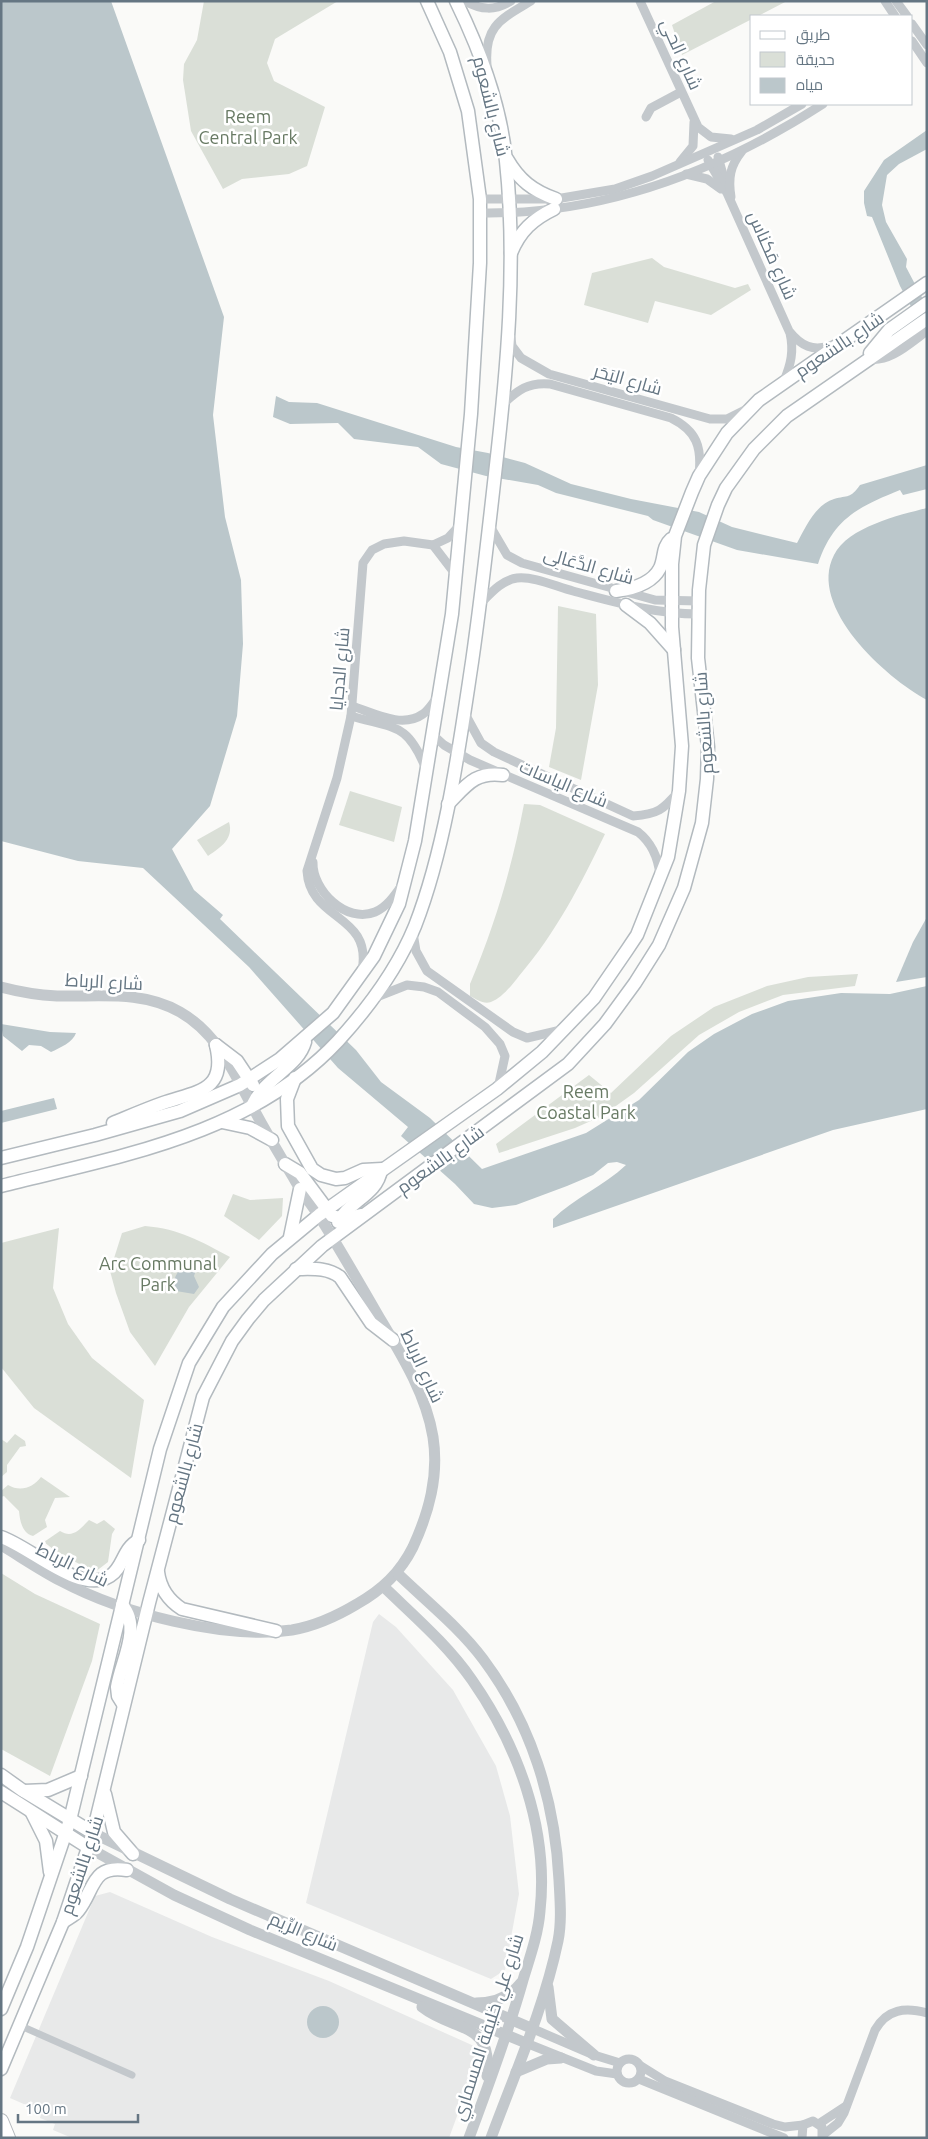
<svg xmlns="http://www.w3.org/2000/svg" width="928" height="2139" font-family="Ubuntu,Cairo,sans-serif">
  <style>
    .built { fill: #e8e9e9 }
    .green { fill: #dadfd7 }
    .water { fill: #bbc7cb }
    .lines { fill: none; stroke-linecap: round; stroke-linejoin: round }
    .secondary-casing { stroke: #b3babf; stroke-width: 15 }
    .primary-casing { stroke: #b5babe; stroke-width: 16 }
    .pedestrian { stroke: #c3c8cc; stroke-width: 7 }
    .minor { stroke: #c3c8cc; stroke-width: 9 }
    .tertiary { stroke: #c3c8cc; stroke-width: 11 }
    .secondary { stroke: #fff; stroke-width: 12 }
    .primary { stroke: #fff; stroke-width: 14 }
    .labels { text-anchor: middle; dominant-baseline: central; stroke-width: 5; stroke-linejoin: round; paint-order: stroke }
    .street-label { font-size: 18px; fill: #657683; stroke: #fff }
    .park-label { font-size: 18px; fill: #687a64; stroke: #fff }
  </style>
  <rect width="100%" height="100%" fill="#fafaf8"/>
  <!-- built -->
  <g class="built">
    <path d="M379 1614 396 1627 453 1690 496 1766 510 1816 519 1894 505 1970 491 1979 306 1903 373 1622Z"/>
    <path d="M110 1892 212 1937 329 1981 474 2046 479 2056 449 2138H72L53 2130 55 2124 40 2118 42 2112 10 2098 95 1896Z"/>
  </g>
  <!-- green -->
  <g class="green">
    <path d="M204 1H338L275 39 267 63 274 81 325 107 307 166 289 174 242 179 223 189 191 131 183 80 184 64 197 40Z"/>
    <path d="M716 1H787L758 16H752V19L682 55 672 25Z"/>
    <path d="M652 258 664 267 735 288 748 284 751 290 711 315 655 301 648 323 584 305 592 273Z"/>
    <path d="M558 606 596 614 598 685 581 780 549 767 556 728Z"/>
    <path d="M350 791 402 807 394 842 339 825Z"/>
    <path d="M524 804 540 805 605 834C581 884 556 933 519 976 512 985 502 998 491 1002 484 1005 476 999 470 996V984C495 925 512 867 524 804Z"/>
    <path d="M229 822C234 839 221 847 208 856L197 840Z"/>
    <path d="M858 974 855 986 783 995 739 1012 699 1035 634 1093 602 1116 575 1128 499 1153 496 1144 589 1075 611 1093 671 1036 714 1007 767 986 808 977Z"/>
    <path d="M233 1194 250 1200 283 1198 282 1216 259 1240 224 1216Z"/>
    <path d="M145 1226C180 1229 200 1241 230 1257L189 1307 155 1366 130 1332 116 1293 110 1271 122 1233Z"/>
    <path d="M59 1228 53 1288 68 1324 92 1358 144 1400 131 1478 34 1408 1 1367V1243Z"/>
    <path d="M15 1434 25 1441 26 1446 20 1447 7 1465V1472L1 1477V1439L7 1443Z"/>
    <path d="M41 1477 70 1497 55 1498 45 1520 47 1527 33 1536C22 1533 20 1521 19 1511L4 1496 1 1497V1491L8 1485C20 1492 33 1488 41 1477Z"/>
    <path d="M89 1520 97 1524 104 1520 115 1529 112 1534 108 1562 95 1572 58 1553 44 1542 60 1531C73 1539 80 1529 89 1520Z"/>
    <path d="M1 1573 35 1594 100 1624 92 1661 50 1776 1 1749Z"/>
  </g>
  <!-- water -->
  <g class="water">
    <path d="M1 1H111L224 317 213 415 225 517 241 580 243 644 237 716 210 806 172 849 194 890 223 915 220 919 356 1050 381 1082 430 1118 482 1169 586 1133 639 1100 688 1052 714 1034 752 1014 788 1001 841 993 890 994 927 986V1109L833 1130 553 1228V1219C574 1198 604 1186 626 1165L617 1162 608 1163 593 1175 567 1186 516 1205 492 1208 474 1204 455 1184 401 1136 408 1127 338 1068 249 967 143 868 78 861 1 841Z"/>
    <path d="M927 130V149L899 164 887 175 882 205 886 222 907 259 906 267 927 307V336L900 286 872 217 867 216 864 203V191L884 160Z"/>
    <path d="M276 396 289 402 317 403 456 447 488 453 525 463 571 484 631 499 699 512 732 527 797 543C805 528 816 504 834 499 848 495 850 499 860 485L927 465V489L903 495 900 490C858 507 833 519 818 564L737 550 653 520 648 516 556 493 538 485 486 476 441 464 418 447 354 439 338 423 290 424 273 417Z"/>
    <path d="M927 508V700C886 678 807 607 834 555 848 527 899 515 927 508Z"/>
    <path d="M927 917V977L896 982 913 942Z"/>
    <path d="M1 1024 50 1032 76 1033C73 1042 60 1048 51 1052L41 1046 29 1045 22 1051 3 1036Z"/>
    <path d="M54 1098 57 1109 1 1123V1111Z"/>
    <path d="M193 1260 200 1262V1267L196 1270 194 1276 199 1287 194 1294 176 1291C169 1278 182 1265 193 1260Z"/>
    <circle cx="323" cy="2022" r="16"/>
  </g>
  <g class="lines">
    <defs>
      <g id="secondary">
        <path d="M507 159C519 180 533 191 556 199"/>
        <path d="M511 253C520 231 533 219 554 209"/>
        <path d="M870 353 889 330 927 303"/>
        <path d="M616 591C632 589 652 584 660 568 665 557 662 547 671 539"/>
        <path d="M626 605 650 623 674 650"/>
        <path d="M448 804C466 786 475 771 503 775"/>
        <path d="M216 1045 237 1061 253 1085"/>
        <path d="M295 1078 287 1099 288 1126 312 1169 321 1175 336 1179 345 1178 363 1170 382 1169"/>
        <path d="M253 1104C266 1077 298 1067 305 1042"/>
        <path d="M222 1122 250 1128 272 1140"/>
        <path d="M113 1123C130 1116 146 1109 163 1103 198 1091 227 1091 216 1045"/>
        <path d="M1 1158 95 1135 180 1111 240 1085 280 1059 333 1013 374 956 399 904 415 841 452 614 471 414 480 263V199L468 111 450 52 427 1"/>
        <path d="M285 1164 300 1173 332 1216 345 1219 361 1215"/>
        <path d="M1 1186C120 1156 250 1135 338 1041 369 1007 397 970 415 926 446 846 459 748 472 662 481 600 488 537 495 474 507 371 517 264 506 161 501 106 480 50 456 1"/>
        <path d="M338 1222C349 1201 377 1195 381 1170"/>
        <path d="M290 1237 300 1189"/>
        <path d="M296 1269C311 1269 327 1267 340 1277L371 1323 393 1340"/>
        <path d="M1 1537C31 1547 80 1595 110 1576 124 1567 122 1549 139 1540"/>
        <path d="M158 1572C160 1588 168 1600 182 1609L276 1631"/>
        <path d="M122 1605C142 1628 121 1661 117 1687L118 1696 123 1704"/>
        <path d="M1 1775 22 1790 93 1833"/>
        <path d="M24 1791 48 1790 81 1776"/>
        <path d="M1 1792 89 1848"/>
        <path d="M105 1794 114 1832 133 1854"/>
        <path d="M32 1813 46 1841 50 1872"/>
        <path d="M63 1922C68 1918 74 1916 78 1911 95 1890 91 1864 127 1870"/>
        <path d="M1 2009 27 1947 70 1820 160 1449 189 1363 223 1307 272 1254 319 1215 497 1089 542 1052 594 998 627 950 637 935 668 857 679 791 682 746 672 627V564L675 536 692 492 699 476 727 433 759 400 927 283"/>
        <path d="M1 2069 63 1922 93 1833 149 1603 203 1397 232 1341 248 1319 264 1300 322 1246 568 1064 605 1024 635 983 659 945 684 888 702 823 707 779 708 747 698 658 699 590 704 545 718 505 726 488 754 449 787 416 927 319"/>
      </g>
      <path id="primary" d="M1 2121 8 2138"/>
    </defs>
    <!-- secondary casing -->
    <use href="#secondary" class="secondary-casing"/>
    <!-- primary casing -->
    <use href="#primary" class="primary-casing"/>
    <!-- pedestrian -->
    <path class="pedestrian" d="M21 2026 132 2075"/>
    <!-- minor -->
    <g class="minor">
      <path d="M465 1C481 10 495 11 511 1"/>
      <path d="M640 1 698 127 711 137 731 139"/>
      <path d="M885 1 895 16"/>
      <path d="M896 1 907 16"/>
      <path d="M912 24 927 45"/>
      <path d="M912 41 927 63"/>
      <path d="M487 65C484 26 501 19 531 1"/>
      <path d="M646 117 651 108 681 92"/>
      <path d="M718 157 726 185"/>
      <path d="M708 160 727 193 789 331C801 346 813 352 832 345"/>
      <path d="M680 162 693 146 694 122"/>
      <path d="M686 174 707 179 721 189"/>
      <path d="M731 197C728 178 730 166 742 151"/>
      <path d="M480 199H556L615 189 652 176 757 130 802 104"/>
      <path d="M481 213C606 215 719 171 823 104"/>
      <path d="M511 338 512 346 521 358 549 374 710 419H727L745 410"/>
      <path d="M868 359C890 363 910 343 927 331"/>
      <path d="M784 381C791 364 794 351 790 333"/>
      <path d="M503 404C518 390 528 382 550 384L671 418C697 431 702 447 699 475"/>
      <path d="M490 526 507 555 522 563 655 600 699 601"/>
      <path d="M433 545 456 575"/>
      <path d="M480 604C491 593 502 580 517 578 534 576 557 587 573 591 615 602 655 614 698 614"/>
      <path d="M352 706C374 713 402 729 423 714 429 710 433 702 438 697"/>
      <path d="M464 712 481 743 494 752 633 816C658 814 663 810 679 791"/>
      <path d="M351 716C395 729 407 722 426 769"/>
      <path d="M433 735 444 745 470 760 638 832C652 843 658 857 660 875"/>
      <path d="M313 862C312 890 346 924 375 912 387 907 395 895 402 885"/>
      <path d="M413 933 416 951 427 971 513 1032 527 1038 561 1030"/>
      <path d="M362 971C373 913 310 922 307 871L337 778 351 716 363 563 372 550 384 544 404 541 433 545 448 538 460 525"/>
      <path d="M374 998 407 985 424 987 438 992 485 1027 500 1044 505 1056 498 1088"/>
      <path d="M531 2028 594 2055 620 2063"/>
      <path d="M526 2043 596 2071 617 2074"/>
      <circle cx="629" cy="2071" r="12"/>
      <path d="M641 2066 665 2081 773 2124 785 2127 803 2125"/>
      <path d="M639 2079 784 2138"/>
      <path d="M820 2123 846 2106"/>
      <path d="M823 2135 838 2123 844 2113 875 2030C887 2009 905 2007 927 2013"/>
      <path d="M802 2138 803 2125 813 2121 822 2127V2138"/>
    </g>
    <!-- tertiary -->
    <g class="tertiary">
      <path d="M1 987C20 992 38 995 57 996 100 997 141 990 180 1012 217 1033 233 1071 252 1106 265 1130 279 1154 293 1177 301 1192 312 1205 321 1219 341 1251 360 1284 379 1317 401 1354 426 1394 433 1437 439 1476 429 1512 413 1547 400 1573 382 1590 357 1604 337 1616 315 1626 292 1630 224 1640 121 1613 61 1581 40 1570 21 1557 1 1545"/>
      <path d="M397 1573C426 1601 459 1627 483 1659 531 1723 555 1800 559 1880 560 1900 562 1921 558 1941 544 2008 515 2073 491 2138"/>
      <path d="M384 1587C414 1616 448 1645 472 1680 518 1746 549 1829 540 1911 538 1935 530 1957 523 1980 508 2034 488 2086 469 2138"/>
      <path d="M93 1833 230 1899 531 2028"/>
      <path d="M89 1848 174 1895 250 1930 526 2043"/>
      <path d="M548 1987 552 2019 594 2055"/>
      <path d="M476 2003C494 2003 510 1997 521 1983"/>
      <path d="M422 2007C455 2033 493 2020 487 2076"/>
      <path d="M516 2072 547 2059 561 2058"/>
    </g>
    <!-- secondary -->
    <use href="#secondary" class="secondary"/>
    <!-- primary -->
    <use href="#primary" class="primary"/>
  </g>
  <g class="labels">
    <!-- street labels -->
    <g class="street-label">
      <text transform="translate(682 54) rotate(66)">شارع الحي</text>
      <text transform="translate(492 106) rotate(76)">شارع بالشعوم</text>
      <text transform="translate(773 255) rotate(66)">شارع مَكناس</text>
      <text transform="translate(839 344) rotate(-34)">شارع بالشعوم</text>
      <text transform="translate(628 379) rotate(16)">شارع اليَحَر</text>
      <text transform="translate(589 565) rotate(16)">شارع الدَّعَالِى</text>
      <text transform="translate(339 669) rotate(-85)">شارع الدجايا</text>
      <text transform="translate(703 723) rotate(-94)">شارع بالشعوم</text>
      <text transform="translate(564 783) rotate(23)">شارع الياسات</text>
      <text transform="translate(104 981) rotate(3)">شارع الرباط</text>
      <text transform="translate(440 1159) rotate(-36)">شارع بالشعوم</text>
      <text transform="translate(423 1366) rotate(65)">شارع الرباط</text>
      <text transform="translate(183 1473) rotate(-75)">شارع بالشعوم</text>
      <text transform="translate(73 1564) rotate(26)">شارع الرباط</text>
      <text transform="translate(81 1865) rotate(-72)">شارع بالشعوم</text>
      <text transform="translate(304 1931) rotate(23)">شارع الرِّيم</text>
      <text transform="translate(487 2027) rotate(-72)">شارع علي خليفة المسماري</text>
    </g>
    <!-- park labels -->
    <g class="park-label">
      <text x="248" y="116">Reem<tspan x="248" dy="21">Central Park</tspan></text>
      <text x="586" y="1091">Reem<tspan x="586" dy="21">Coastal Park</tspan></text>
      <text x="158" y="1263">Arc Communal<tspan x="158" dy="21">Park</tspan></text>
    </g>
  </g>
  <!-- border -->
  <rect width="928" height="2139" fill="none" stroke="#657683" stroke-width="5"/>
  <!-- legend -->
  <rect x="750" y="15" width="162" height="90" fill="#ffffff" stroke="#c1c8cd"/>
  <rect x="760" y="31" width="25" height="8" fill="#ffffff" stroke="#c1c8cd"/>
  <text x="796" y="40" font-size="15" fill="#657683">طريق</text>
  <rect x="760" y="52" width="25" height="15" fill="#dadfd7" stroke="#c1c8cd"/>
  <text x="796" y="65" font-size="15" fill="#657683">حديقة</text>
  <rect x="760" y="78" width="25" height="15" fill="#bbc7cb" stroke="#c1c8cd"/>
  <text x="796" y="90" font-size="15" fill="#657683">مياه</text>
  <!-- scale -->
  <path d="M18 2114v8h120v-8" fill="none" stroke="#657683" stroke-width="2.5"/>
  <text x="25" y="2114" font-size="15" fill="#657683" stroke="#ffffff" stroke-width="4" paint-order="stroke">100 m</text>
</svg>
